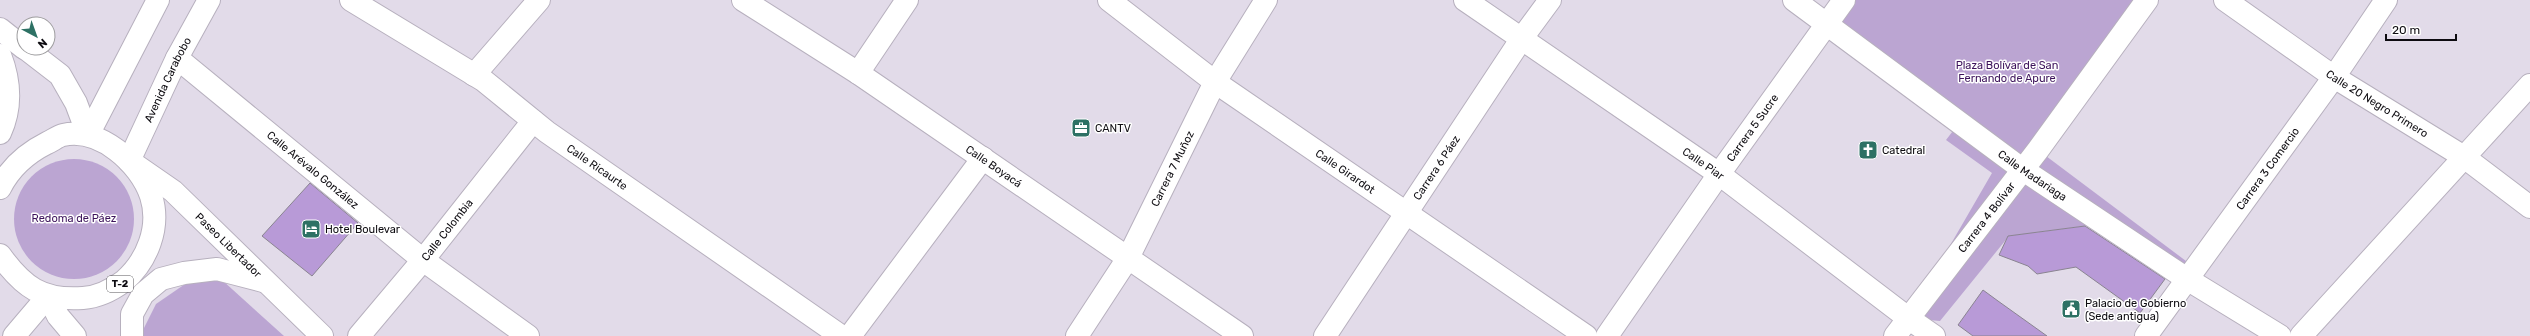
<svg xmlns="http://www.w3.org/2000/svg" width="2530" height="336" font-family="Rubik,sans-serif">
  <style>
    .green { fill: #bba5d2 }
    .building { fill: #b89ad7; stroke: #8a8491 }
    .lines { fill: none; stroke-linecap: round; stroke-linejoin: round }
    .minor-casing { stroke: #b7b0be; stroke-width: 24 }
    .major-casing { stroke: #b7b0be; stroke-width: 24 }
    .highway-casing { stroke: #b7b0be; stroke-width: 24 }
    .minor { stroke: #fff; stroke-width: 22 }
    .major { stroke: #fff; stroke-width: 22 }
    .highway { stroke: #fff; stroke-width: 22 }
    .labels { text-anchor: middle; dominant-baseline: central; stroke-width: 3; stroke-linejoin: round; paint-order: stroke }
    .shield { fill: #fff; stroke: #565458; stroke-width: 1 }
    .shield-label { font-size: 10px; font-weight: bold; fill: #0d0b10 }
    .park-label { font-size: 11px; fill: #3d135b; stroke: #fff }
    .street-label { font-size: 11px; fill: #0d0b10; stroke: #fff }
    .poi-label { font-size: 11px; fill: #0d0b10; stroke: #fff; text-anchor: start }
  </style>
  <rect width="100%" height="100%" fill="#e2dbe9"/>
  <!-- green -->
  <g class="green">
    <path d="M1844 0H2147L2038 150 2190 264 2178 281 2092 225 2009 236 1940 321 1908 318 1992 173 1946 140 1959 123 1827 23Z"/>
    <circle cx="74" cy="219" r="60"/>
    <path d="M222 280 284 336H140L156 304 188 282Z"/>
  </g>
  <!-- building -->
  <g class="building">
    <path d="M310 183 358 223 312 276 262 236Z"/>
    <path d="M2085 226 2165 279 2140 313 2076 267 2037 274 2028 266 1999 255 2008 236Z"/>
    <path d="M1983 290 1998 301 2047 336H1973L1958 325Z"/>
  </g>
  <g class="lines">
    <defs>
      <g id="minor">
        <path id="s1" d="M351 0 483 80 547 132 841 336"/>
        <path id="s2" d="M743 0 858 73 1242 336"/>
        <path id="s3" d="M1109 0 1215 82 1586 336"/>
        <path id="s4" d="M1465 0 1719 174 1908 318 1934 336"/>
        <path id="s5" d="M1794 0 2022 169 2187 279 2280 336"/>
        <path id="s6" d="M2225 0 2334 77 2464 157 2530 207"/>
        <path id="s7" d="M177 58 423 260 528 336"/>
        <path d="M858 73 907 0"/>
        <path d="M474 75 539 0"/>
        <path id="s8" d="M359 336 423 260 533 121"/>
        <path d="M850 336 983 158"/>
        <path id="s9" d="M1077 336 1128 258 1215 82 1266 0"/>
        <path id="s10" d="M1325 336 1522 38 1550 0"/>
        <path id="s11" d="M1607 336 1719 174 1844 0"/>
        <path id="s12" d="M1895 336 2038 150 2147 0"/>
        <path id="s13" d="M2146 336 2334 77 2386 0"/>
        <path d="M2301 336 2530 85"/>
      </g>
      <g id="major">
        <path d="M0 29 24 48"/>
        <path d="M25 48 60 75 76 103 88 135"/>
        <path d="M0 55C10 81 12 107 0 133"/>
        <path d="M14 336 48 296"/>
      </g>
      <g id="highway">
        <path d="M88 135 158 0"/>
        <path id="s14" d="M129 161 177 58 209 0"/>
        <path id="s15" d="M134 164 173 191 322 336"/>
        <path d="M0 188C10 168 27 153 47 143 52 141 58 136 63 135 100 127 140 163 151 196 161 227 147 261 124 281 112 290 98 297 83 298 42 301 23 287 0 255"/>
        <path d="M48 296 58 316 75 336"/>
        <path d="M132 336V314L143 294 161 279 184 273 217 269 263 281"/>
      </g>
    </defs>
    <!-- minor casing -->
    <use href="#minor" class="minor-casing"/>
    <!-- major casing -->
    <use href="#major" class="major-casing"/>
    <!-- highway casing -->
    <use href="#highway" class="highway-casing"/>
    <!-- minor -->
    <use href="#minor" class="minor"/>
    <!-- major -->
    <use href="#major" class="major"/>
    <!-- highway -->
    <use href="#highway" class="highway"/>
  </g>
  <!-- icons -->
  <defs>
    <symbol id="office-square" viewBox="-11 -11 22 22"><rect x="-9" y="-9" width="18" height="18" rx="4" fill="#2d7164" stroke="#fff"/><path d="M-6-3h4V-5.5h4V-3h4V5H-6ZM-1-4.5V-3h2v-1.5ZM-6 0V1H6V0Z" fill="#fff"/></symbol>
    <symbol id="church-square" viewBox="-11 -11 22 22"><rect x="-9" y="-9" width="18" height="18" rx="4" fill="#2d7164" stroke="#fff"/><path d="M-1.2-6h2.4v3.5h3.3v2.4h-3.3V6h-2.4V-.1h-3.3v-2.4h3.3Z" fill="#fff"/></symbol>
    <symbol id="hotel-square" viewBox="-11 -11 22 22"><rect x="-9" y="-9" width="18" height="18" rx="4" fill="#2d7164" stroke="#fff"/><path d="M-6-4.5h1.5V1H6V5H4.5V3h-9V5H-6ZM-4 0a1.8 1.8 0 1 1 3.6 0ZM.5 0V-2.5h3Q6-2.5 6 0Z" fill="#fff"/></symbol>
    <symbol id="civic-square" viewBox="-11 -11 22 22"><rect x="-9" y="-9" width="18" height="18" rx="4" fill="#2d7164" stroke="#fff"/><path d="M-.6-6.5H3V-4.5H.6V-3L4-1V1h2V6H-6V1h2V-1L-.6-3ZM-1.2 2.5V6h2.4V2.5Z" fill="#fff"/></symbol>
  </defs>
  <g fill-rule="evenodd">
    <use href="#office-square" x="1070" y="117" width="22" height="22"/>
    <use href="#church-square" x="1857" y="139" width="22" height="22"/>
    <use href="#hotel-square" x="300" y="218" width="22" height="22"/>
    <use href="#civic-square" x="2060" y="298" width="22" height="22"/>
  </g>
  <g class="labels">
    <!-- shield labels -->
    <rect class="shield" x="107" y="276" width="26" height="16" rx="3"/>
    <g class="shield-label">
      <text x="120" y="284">T-2</text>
    </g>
    <!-- park labels -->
    <g class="park-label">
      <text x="2007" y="65">Plaza Bolívar de San<tspan x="2007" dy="13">Fernando de Apure</tspan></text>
      <text x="74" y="218">Redoma de Páez</text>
    </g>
    <!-- street labels -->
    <g class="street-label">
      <text stroke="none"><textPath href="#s14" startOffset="90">Avenida Carabobo</textPath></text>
      <text stroke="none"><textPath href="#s6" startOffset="184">Calle 20 Negro Primero</textPath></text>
      <text stroke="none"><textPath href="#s11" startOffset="254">Carrera 5 Sucre</textPath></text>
      <text stroke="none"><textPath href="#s4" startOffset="289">Calle Piar</textPath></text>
      <text stroke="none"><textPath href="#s2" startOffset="301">Calle Boyacá</textPath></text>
      <text stroke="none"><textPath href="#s1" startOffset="298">Calle Ricaurte</textPath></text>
      <text stroke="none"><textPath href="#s10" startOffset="202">Carrera 6 Páez</textPath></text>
      <text stroke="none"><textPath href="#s9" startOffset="193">Carrera 7 Muñoz</textPath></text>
      <text stroke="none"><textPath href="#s13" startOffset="207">Carrera 3 Comercio</textPath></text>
      <text stroke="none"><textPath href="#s7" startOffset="176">Calle Arévalo González</textPath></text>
      <text stroke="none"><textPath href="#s3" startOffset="292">Calle Girardot</textPath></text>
      <text stroke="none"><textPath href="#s5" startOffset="296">Calle Madariaga</textPath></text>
      <text stroke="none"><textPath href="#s12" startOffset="150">Carrera 4 Bolívar</textPath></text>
      <text stroke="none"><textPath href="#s8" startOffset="138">Calle Colombia</textPath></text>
      <text stroke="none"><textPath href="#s15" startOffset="125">Paseo Libertador</textPath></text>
    </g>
    <!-- poi labels -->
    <g class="poi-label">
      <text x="1095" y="128">CANTV</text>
      <text x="1882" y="150">Catedral</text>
      <text x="325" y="229">Hotel Boulevar</text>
      <text x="2085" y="303">Palacio de Gobierno<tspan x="2085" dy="13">(Sede antigua)</tspan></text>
    </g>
  </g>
  <!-- north arrow -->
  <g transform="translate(36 36) rotate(139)"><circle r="19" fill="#ffffff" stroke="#9e9d9f"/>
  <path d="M0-3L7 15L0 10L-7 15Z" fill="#2d7164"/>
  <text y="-6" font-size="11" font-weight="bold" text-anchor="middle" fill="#0d0b10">N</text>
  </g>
  <!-- scale -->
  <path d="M2386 34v6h70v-6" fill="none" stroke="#0d0b10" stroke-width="2"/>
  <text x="2392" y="34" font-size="12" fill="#0d0b10" stroke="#ffffff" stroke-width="3" paint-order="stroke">20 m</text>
</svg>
